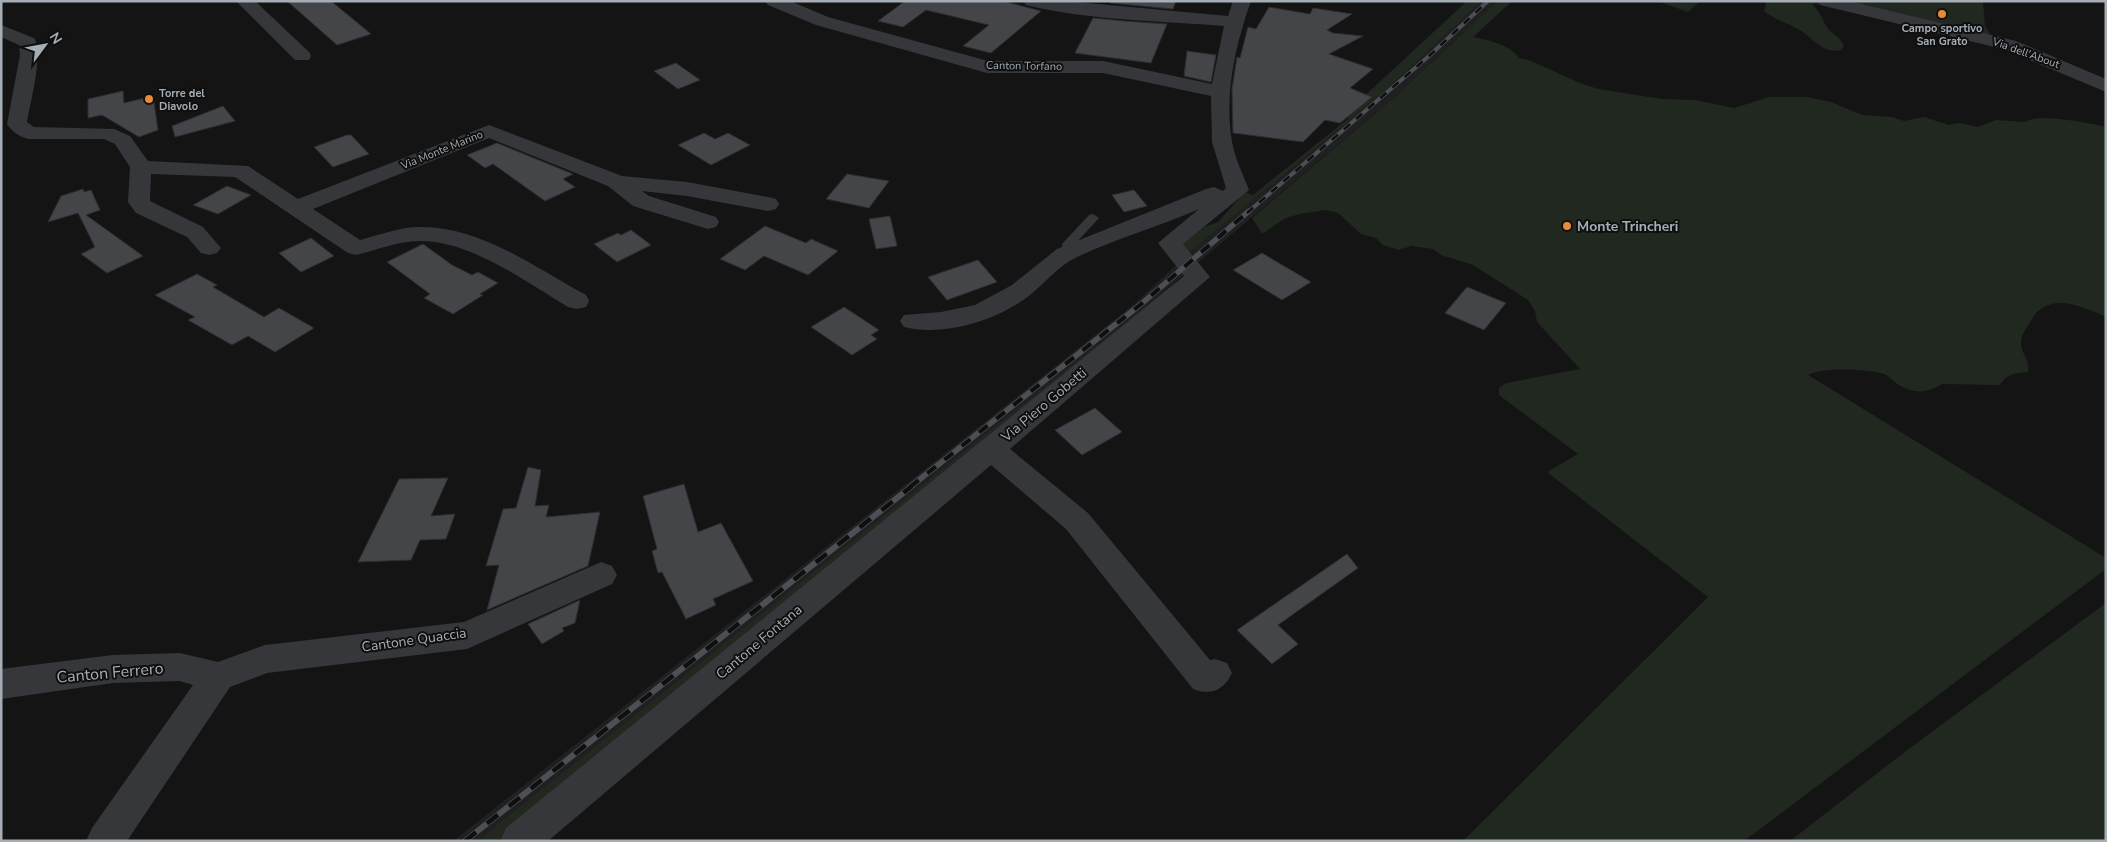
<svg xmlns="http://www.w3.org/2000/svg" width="2107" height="842" font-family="'Nunito Sans',sans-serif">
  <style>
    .built { fill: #202022 }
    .green { fill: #202820 }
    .building { fill: #434548; stroke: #2e2e31 }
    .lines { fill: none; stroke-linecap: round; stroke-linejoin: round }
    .lane { fill: #35373a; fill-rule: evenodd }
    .street { fill: #35373a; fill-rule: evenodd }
    .rail-far2-casing { stroke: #4c4f53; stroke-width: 4 }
    .rail-far1-casing { stroke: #4c4f53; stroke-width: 5.5 }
    .rail-casing { stroke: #4c4f53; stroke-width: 6 }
    .rail-far2 { stroke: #0f0f10; stroke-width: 2.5; stroke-dasharray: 8; stroke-linecap: butt }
    .rail-far1 { stroke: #0f0f10; stroke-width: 4; stroke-dasharray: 11; stroke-linecap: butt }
    .rail { stroke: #0f0f10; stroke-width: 4.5; stroke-dasharray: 14; stroke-linecap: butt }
    .poi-dot { fill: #e88b39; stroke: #0f0f10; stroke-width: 2 }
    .labels { text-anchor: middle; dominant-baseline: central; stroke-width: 4; stroke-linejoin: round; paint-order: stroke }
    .far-poi-label { font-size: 11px; font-weight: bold; fill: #a6aeb5; stroke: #0f0f10 }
    .far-street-label { font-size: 11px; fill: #a6aeb5; stroke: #0f0f10 }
    .poi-label { font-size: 14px; font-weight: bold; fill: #a6aeb5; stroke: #0f0f10; text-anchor: start }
    .street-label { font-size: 14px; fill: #a6aeb5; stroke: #0f0f10 }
    .near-street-label { font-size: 16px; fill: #a6aeb5; stroke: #0f0f10 }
  </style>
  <rect width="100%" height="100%" fill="#141415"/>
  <!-- built -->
  <path class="built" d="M1482 1H1497L1397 95 1143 309 477 841H453L1133 305 1189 253 1386 90Z"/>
  <!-- green -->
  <g class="green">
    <path d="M1467 1H1482L1386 90 1189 253 1182 243 1205 227 1218 222 1245 192 1253 195 1349 118 1344 115Z"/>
    <path d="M1497 1H1512L1473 37C1488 40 1511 45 1519 58L1531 61 1580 83 1598 89 1662 99 1695 100 1734 108 1769 97H1807L1831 102 1862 115 1892 117 1904 121 1924 117 1949 125 1959 123 1978 127 1996 120 2025 122C2038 113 2089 123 2106 127V317C2080 306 2048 290 2030 322 2026 330 2021 334 2021 343 2021 354 2031 361 2028 372 2016 373 2007 373 2000 385L1942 384C1926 394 1912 394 1896 383 1892 380 1889 376 1884 374 1866 369 1824 367 1808 375L2106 558V569L1744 841H1463L1708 597 1547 472 1578 454 1499 395V388L1506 383 1580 369 1537 322 1535 311 1528 300 1473 265 1441 255 1433 249 1411 246 1399 250 1383 245 1376 238 1361 234 1338 213 1326 210 1299 214 1284 219 1262 234 1252 218 1397 95Z"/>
    <path d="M1657 1H1700L1688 12Z"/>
    <path d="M1764 1H1822L1820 4H1812C1818 11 1822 16 1825 24 1829 33 1840 36 1844 46L1841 50C1822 54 1814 39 1800 30 1787 22 1776 21 1764 11L1766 5Z"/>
    <path d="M1838 1H1983L1985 26 1992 37Z"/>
    <path d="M1176 282 1180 284 501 841H477Z"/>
    <path d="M2106 603V841H1790L1906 751Z"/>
  </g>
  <!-- building -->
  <g class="building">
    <path d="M287 1H331L371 34 337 45Z"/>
    <path d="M905 1H1003L1041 11 991 53 963 46 989 25 926 10 903 27 878 21Z"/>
    <path d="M1112 1H1176L1173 9 1110 3Z"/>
    <path d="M1269 7 1310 14 1313 8 1352 14 1327 30 1333 33 1363 36 1329 54 1373 69 1350 88 1372 97 1340 123 1325 120 1303 142 1233 133 1232 89 1237 57 1240 58 1248 27 1256 29Z"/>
    <path d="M1093 18 1124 21 1167 24 1151 63 1075 53Z"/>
    <path d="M1187 51 1216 55 1211 82 1184 76Z"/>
    <path d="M676 63 700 80 678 89 654 71Z"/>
    <path d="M123 91 124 103 153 96 158 130 139 137 102 115 88 118V99Z"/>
    <path d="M223 106 235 121 175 137 172 126Z"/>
    <path d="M704 133 715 139 728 133 750 145 711 165 678 145Z"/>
    <path d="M347 135H351L369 154 333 167 314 147Z"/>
    <path d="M497 143 573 174 563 179 575 187 545 201 493 164 485 168 467 155Z"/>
    <path d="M847 174 889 181 869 208 826 199Z"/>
    <path d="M227 186 251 195 218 214 193 205Z"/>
    <path d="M83 189 84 192 91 190 100 210 86 215 143 256 107 273 81 254 95 247 78 213 48 222 61 196Z"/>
    <path d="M1134 190 1147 206 1124 212 1112 195Z"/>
    <path d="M890 216 897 246 876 249 869 219Z"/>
    <path d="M765 226 806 243 811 239 838 251 808 275 764 256 745 270 720 259Z"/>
    <path d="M631 230 651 245 617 262 594 244 618 233 621 235Z"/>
    <path d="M311 238 334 256 301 272 279 253Z"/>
    <path d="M423 244 452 265 472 275 478 272 498 283 480 294 483 295 453 314 424 298 430 294 387 262Z"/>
    <path d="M1262 253 1311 282 1282 300 1233 270Z"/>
    <path d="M978 260 997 282 947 300 928 277Z"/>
    <path d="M197 274 217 285 213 287 264 317 279 308 314 328 275 352 248 336 232 345 188 320 195 317 155 295Z"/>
    <path d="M1467 287 1506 303 1484 330 1445 313Z"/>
    <path d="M844 307 879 330 871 335 877 339 852 355 811 327Z"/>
    <path d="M1095 408 1122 432 1082 455 1055 430Z"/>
    <path d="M528 467 541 470 535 506 549 505 546 517 600 512 588 566 487 610 499 565 486 566 503 509 516 508Z"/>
    <path d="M448 478 431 516 455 514 446 539 420 540 411 560 358 562 399 479Z"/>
    <path d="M684 484 698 532 721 523 753 581 713 599 716 605 686 619 662 572 658 573 652 551 657 549 643 496Z"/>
    <path d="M1347 554 1358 568 1278 625 1298 644 1272 664 1237 630Z"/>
    <path d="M580 600 575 623 562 628 564 631 542 644 528 624Z"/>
  </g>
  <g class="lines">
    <!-- lane -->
    <path class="lane" d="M1093 214 1099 218 1074 245V256H1064L1062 244 1089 215Z"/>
    <!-- street -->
    <g class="street">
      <path d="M236 1H255L309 52 311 56 309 60H295Z"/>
      <path d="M765 1H790L828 17 988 61H1103L1212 84 1224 26C1161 21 1086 20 1026 5L1023 1H1065L1228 16 1233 1H1251C1235 46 1224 95 1232 142 1235 159 1243 174 1249 190L1183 244 1210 277 1010 449 1088 513 1210 660 1215 659 1227 663 1232 673C1224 690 1211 696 1193 689L1066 529 991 465 548 841H500L506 828 1184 276 1158 243 1199 209C1158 227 1115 239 1075 258 1057 267 1045 283 1030 295 999 320 944 337 904 327L900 321 904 315 941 312 975 305 1012 285 1057 249 1206 189 1214 187 1223 191 1226 188 1212 142 1211 96 1103 73H987L816 25 768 5Z"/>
      <path d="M1817 1H1849L2016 41 2106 79V92L2003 49 1820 5Z"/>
      <path d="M1 25 34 38C44 52 30 104 27 122L34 127 114 129 130 136 148 161 248 166 298 199 489 125 622 176 687 182 768 197 776 199 779 204 776 209 768 211 687 196 642 191 649 196 716 217 719 222 716 227 708 229 633 206 608 186 489 138 313 209 360 240C379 235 400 227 420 227 480 226 536 268 586 295L589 301 586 307 577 309 568 307C526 282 470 240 419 241 398 241 377 250 356 255L348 253 235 177 151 174 150 201 203 227 221 248 217 253 209 255 201 253 187 237 136 213 128 202 130 167 115 144 104 139H29C20 137 12 132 7 124L20 55 19 45 1 37Z"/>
      <path d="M601 562 612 566 617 575 612 584 467 649 267 673 230 687 127 841H86L92 828 193 685 180 681 113 683 1 699V669L113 655 180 653 218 662 265 645 464 622Z"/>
    </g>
    <defs>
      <path id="rail-far2" d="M1247 213 1429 56 1488 1"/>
      <path id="rail-far1" d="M910 487 1140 305 1249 211"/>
      <path id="rail" d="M465 841 912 486"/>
    </defs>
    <!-- rail-far2 casing -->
    <use href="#rail-far2" class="rail-far2-casing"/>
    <!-- rail-far1 casing -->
    <use href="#rail-far1" class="rail-far1-casing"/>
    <!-- rail casing -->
    <use href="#rail" class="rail-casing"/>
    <!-- rail-far2 -->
    <use href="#rail-far2" class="rail-far2"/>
    <!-- rail-far1 -->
    <use href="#rail-far1" class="rail-far1"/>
    <!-- rail -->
    <use href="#rail" class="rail"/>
  </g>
  <!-- markers -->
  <g class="poi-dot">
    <circle cx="1942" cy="14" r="5"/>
    <circle cx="149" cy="99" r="5"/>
    <circle cx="1567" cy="226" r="5"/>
  </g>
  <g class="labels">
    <!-- far-poi labels -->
    <g class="far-poi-label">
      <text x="1942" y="28">Campo sportivo<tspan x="1942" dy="13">San Grato</tspan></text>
      <text x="159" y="93" text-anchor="start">Torre del<tspan x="159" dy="13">Diavolo</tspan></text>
    </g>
    <!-- far-street labels -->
    <g class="far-street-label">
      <text transform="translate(2026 53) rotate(20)">Via dell'About</text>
      <text transform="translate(1024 66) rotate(1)">Canton Torfano</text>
      <text transform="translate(442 150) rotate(-22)">Via Monte Marino</text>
    </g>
    <!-- poi labels -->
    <g class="poi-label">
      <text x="1577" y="226">Monte Trincheri</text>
    </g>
    <!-- street labels -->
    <g class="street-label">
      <text transform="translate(1044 405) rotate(-40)">Via Piero Gobetti</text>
      <text transform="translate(414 640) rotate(-8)">Cantone Quaccia</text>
      <text transform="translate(759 642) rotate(-40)">Cantone Fontana</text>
    </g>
    <!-- near-street labels -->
    <g class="near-street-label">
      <text transform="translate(110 673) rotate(-5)">Canton Ferrero</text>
    </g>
  </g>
  <!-- border -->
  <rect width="2107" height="842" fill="none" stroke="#a6aeb5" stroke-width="5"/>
  <!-- north arrow -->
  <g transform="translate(45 45) rotate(58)" stroke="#0f0f10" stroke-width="4" paint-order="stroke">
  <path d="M0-4L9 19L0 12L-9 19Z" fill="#a6aeb5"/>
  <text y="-8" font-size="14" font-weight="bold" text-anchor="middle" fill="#a6aeb5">N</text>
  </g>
</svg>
